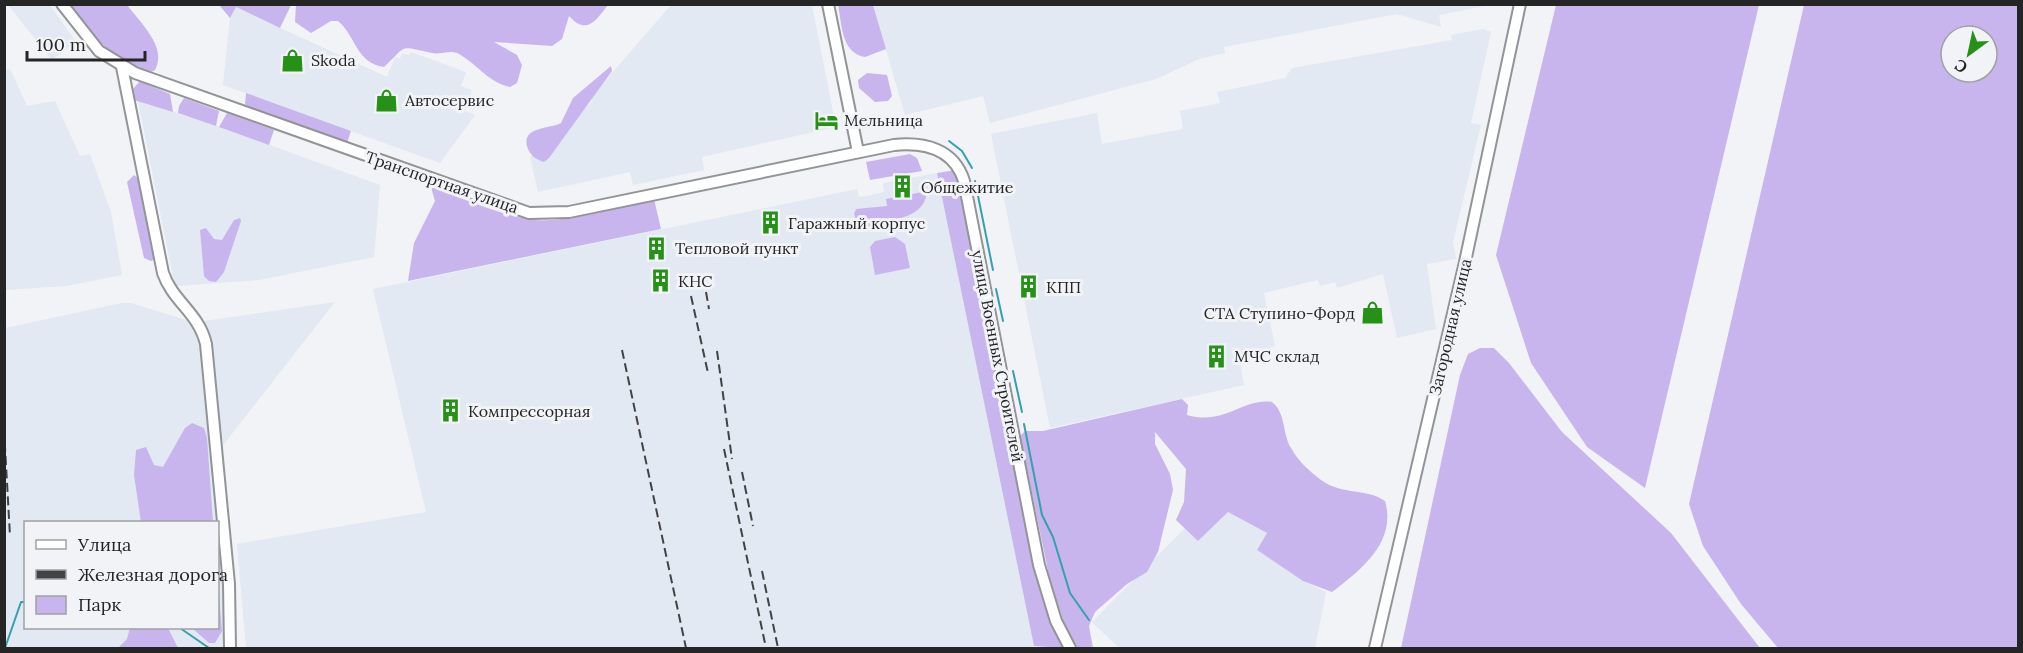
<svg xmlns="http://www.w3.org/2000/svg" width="2023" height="653" font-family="Lora,serif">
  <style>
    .built { fill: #e2e9f2; fill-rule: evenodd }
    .green { fill: #c8b5ed; fill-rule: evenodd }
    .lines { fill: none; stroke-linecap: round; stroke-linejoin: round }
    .stream { stroke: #35a0af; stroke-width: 2 }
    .minor-casing { stroke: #929496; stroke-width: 14 }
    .minor { stroke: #fff; stroke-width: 10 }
    .rail { stroke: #434345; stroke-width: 2; stroke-dasharray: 9 4.5; stroke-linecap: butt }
    .labels { text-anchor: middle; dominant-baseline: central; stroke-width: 6; stroke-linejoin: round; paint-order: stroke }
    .poi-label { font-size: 16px; fill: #252526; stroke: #f1f3f6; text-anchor: start }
    .street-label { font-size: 16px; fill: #252526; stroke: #f1f3f6 }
  </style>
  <rect width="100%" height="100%" fill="#f1f3f6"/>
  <!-- built -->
  <g class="built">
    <path d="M8 5H50L76 42 52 60Z"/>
    <path d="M671 5H812L836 127 702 157 704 170 633 185 630 172 538 192 530 157 591 103 592 96Z"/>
    <path d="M873 5H1490L1439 15 1441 27 1397 14 1224 47 1225 53 1199 59 1156 79 990 123 983 96 905 115Z"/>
    <path d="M235 7 387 77 395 57 400 59 402 53 409 55 411 52 466 72 461 86 472 90 465 111 475 115 440 163 223 85 230 18Z"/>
    <path d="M1483 29 1491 32 1471 123 1481 125 1453 242 1456 259 1427 264 1436 329 1397 338 1383 274 1337 288 1335 282 1320 286 1318 280 1264 293 1275 346 1239 357 1244 385 1050 428 991 134 1097 113 1102 144 1183 129 1180 111 1220 103 1217 92 1285 78 1292 68 1452 40 1451 35Z"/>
    <path d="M10 69 27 106 55 101 80 156 90 154 111 212 122 275 66 286 5 290 4 71Z"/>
    <path d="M138 101 209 123 380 185 374 257 259 280 177 286 174 282Z"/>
    <path d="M937 173 1034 646 1040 648H246L237 544 426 512 373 289 857 189 859 197 867 196 884 192 883 183Z"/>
    <path d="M335 302 220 449 214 381 204 321Z"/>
    <path d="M122 303H131L199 324 225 576 227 648H5V328ZM26 522H218V628H26Z"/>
    <path d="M1228 512 1267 533 1257 550 1303 581 1326 592 1315 648H1119L1092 622 1185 528 1198 541Z"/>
  </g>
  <!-- green -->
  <g class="green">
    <path d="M69 5H127C140 22 168 48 155 70 148 74 144 71 138 68 106 53 89 32 69 5Z"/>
    <path d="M219 5H291L280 28 236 7 230 18Z"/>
    <path d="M296 5V4L608 5C596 20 587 36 569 16L562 39 552 46 494 42 517 55 522 65 517 83 510 87C489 83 477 64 459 54 450 49 441 55 432 53 397 46 409 44 384 67 356 63 356 36 338 21H331L311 33 295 22Z"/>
    <path d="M838 5H873L886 49 865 57C841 53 842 24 838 5Z"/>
    <path d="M1556 5H1759L1645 488 1587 447 1531 363 1496 255Z"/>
    <path d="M1804 5H2018V648H1778L1741 604 1703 546 1689 504ZM1951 36H1987V72H1951Z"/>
    <path d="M611 66 612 71 549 158 544 162C537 160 531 156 528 149 519 126 551 129 561 123L573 98Z"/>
    <path d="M867 73 887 75 892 96 888 101 875 102 859 88 858 80Z"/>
    <path d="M140 81 170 94 173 112 134 100 133 89Z"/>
    <path d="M246 93 351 131 347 143 250 109 245 104Z"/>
    <path d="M184 98 219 111 216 126 178 113 179 106Z"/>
    <path d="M227 113 274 130 269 145 219 127Z"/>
    <path d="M910 154 917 158 922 171 870 180 866 162Z"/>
    <path d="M956 170 1039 585 1051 624 1064 648 1034 646 937 173Z"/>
    <path d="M134 175 138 178 154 260 151 261 144 258 127 182Z"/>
    <path d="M926 182C932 213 904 218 881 223 873 225 865 228 858 226L854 214 856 209 887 206 886 199 923 192 921 183Z"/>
    <path d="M431 187C462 198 495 213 528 219 565 225 617 207 654 199L661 229 408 281 414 243 435 201Z"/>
    <path d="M240 218 241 221 224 272 216 282 209 281 204 276 200 230 206 228 214 239 222 240 234 220Z"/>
    <path d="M895 237 905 244 910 268 875 275 870 247 875 241Z"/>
    <path d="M1480 348H1494L1509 363 1562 432 1671 533 1760 648H1401L1460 375 1468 354Z"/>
    <path d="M1182 399 1188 405 1187 415C1225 426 1242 398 1272 402 1286 413 1282 433 1291 448 1297 459 1306 468 1316 476 1339 497 1366 487 1385 501 1397 542 1361 570 1332 592L1303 581 1257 550 1267 533 1228 512 1198 541 1176 520 1184 502 1186 469 1155 432V444L1170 474 1173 490 1158 552 1147 572 1127 584 1095 612 1089 626 1093 648H1078L1065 626 1050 580 1020 436 1025 431H1043Z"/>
    <path d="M192 423 204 428 207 438 213 522H141L134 475 136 450 146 447 154 465 163 467 185 428Z"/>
    <path d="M218 583 222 631 215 643H209L192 628H218Z"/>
    <path d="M130 628H168L178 648H118L127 639Z"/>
  </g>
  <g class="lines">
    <!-- stream -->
    <g class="stream">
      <path d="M949 141 962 151 972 168"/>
      <path d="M975 181 993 270"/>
      <path d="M996 289 1003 321"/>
      <path d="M1013 371 1022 412"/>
      <path d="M1024 424 1042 515 1053 537 1070 593 1089 620"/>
      <path d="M180 628 209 648"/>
      <path d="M5 648 21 602H26"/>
    </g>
    <defs>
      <g id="minor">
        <path d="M62 4 99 51 135 73 529 213 569 212 894 145C925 142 954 149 964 181L1039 565 1056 621 1070 648"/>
        <path d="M828 4 858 152"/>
        <path d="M122 67 163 273C173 302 199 313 206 344L229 584 230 648"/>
        <path d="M1375 648 1465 262 1520 4"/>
      </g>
    </defs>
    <!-- minor casing -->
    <use href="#minor" class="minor-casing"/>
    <!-- minor -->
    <use href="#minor" class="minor"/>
    <!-- rail -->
    <g class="rail">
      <path d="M706 292 709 309"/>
      <path d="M691 296 708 373"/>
      <path d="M622 350 686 648"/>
      <path d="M717 351 732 459"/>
      <path d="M4 429 10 536"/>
      <path d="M724 449 766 648"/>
      <path d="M742 472 753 526"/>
      <path d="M762 571 778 648"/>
    </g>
  </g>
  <!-- icons -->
  <defs>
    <symbol id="shop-bare" viewBox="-9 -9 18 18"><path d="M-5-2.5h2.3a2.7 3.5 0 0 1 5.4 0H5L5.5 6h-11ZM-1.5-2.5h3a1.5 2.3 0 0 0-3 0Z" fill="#269116" stroke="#f1f3f6" stroke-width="2.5" paint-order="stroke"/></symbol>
    <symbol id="hotel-bare" viewBox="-9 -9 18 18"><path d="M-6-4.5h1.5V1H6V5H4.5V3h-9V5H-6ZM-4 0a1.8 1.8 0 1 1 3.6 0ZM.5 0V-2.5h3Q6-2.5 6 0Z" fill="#269116" stroke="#f1f3f6" stroke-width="2.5" paint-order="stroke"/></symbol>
    <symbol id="building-bare" viewBox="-9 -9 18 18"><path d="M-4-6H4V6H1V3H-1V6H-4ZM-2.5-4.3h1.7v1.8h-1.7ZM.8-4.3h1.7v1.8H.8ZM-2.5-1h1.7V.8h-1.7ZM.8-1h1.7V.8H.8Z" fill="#269116" stroke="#f1f3f6" stroke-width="2.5" paint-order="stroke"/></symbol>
  </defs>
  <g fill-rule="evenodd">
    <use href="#shop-bare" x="276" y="44" width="33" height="33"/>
    <use href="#shop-bare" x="370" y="84" width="33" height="33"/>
    <use href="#hotel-bare" x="810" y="104" width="33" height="33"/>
    <use href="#building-bare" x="886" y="170" width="33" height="33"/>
    <use href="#building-bare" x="754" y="206" width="33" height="33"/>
    <use href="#building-bare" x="640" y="232" width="33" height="33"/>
    <use href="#building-bare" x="644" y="264" width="33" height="33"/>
    <use href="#building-bare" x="1012" y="270" width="33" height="33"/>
    <use href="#shop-bare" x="1356" y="296" width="33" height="33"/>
    <use href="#building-bare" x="1200" y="340" width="33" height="33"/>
    <use href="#building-bare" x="434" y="394" width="33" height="33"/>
  </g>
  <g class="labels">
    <!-- poi labels -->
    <g class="poi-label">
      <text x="311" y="60">Skoda</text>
      <text x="405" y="100">Автосервис</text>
      <text x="844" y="120">Мельница</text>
      <text x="921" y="187">Общежитие</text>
      <text x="788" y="223">Гаражный корпус</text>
      <text x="675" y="248">Тепловой пункт</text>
      <text x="678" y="281">КНС</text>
      <text x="1046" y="287">КПП</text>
      <text x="1355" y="313" text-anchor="end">СТА Ступино-Форд</text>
      <text x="1234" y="356">МЧС склад</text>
      <text x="468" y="411">Компрессорная</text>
    </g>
    <!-- street labels -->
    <g class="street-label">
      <text transform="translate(442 182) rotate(19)">Транспортная улица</text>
      <text transform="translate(1450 327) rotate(-77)">Загородная улица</text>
      <text transform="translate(998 356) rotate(79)">улица Военных Строителей</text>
    </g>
  </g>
  <!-- border -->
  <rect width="2023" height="653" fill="none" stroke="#252526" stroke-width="12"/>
  <!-- legend -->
  <rect x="24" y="521" width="195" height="108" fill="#f1f3f6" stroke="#9fa1a3" stroke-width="1.5"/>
  <rect x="36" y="540" width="30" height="9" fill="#ffffff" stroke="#9fa1a3" stroke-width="1.5"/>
  <text x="78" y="551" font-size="18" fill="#252526">Улица</text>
  <rect x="36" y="570" width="30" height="9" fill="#434345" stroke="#9fa1a3" stroke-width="1.5"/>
  <text x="78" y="581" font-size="18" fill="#252526">Железная дорога</text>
  <rect x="36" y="596" width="30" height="18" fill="#c8b5ed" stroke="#9fa1a3" stroke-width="1.5"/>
  <text x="78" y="611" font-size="18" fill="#252526">Парк</text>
  <!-- north arrow -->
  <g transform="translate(1969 54) rotate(213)"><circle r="28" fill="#f1f3f6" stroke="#9fa1a3" stroke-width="1.5"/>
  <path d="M0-4.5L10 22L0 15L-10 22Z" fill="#269116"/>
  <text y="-9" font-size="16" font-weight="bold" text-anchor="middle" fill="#252526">С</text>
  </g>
  <!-- scale -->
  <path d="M27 51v9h118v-9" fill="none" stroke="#252526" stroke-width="3"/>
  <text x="36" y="51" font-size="18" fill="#252526" stroke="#f1f3f6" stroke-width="4.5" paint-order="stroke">100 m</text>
</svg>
